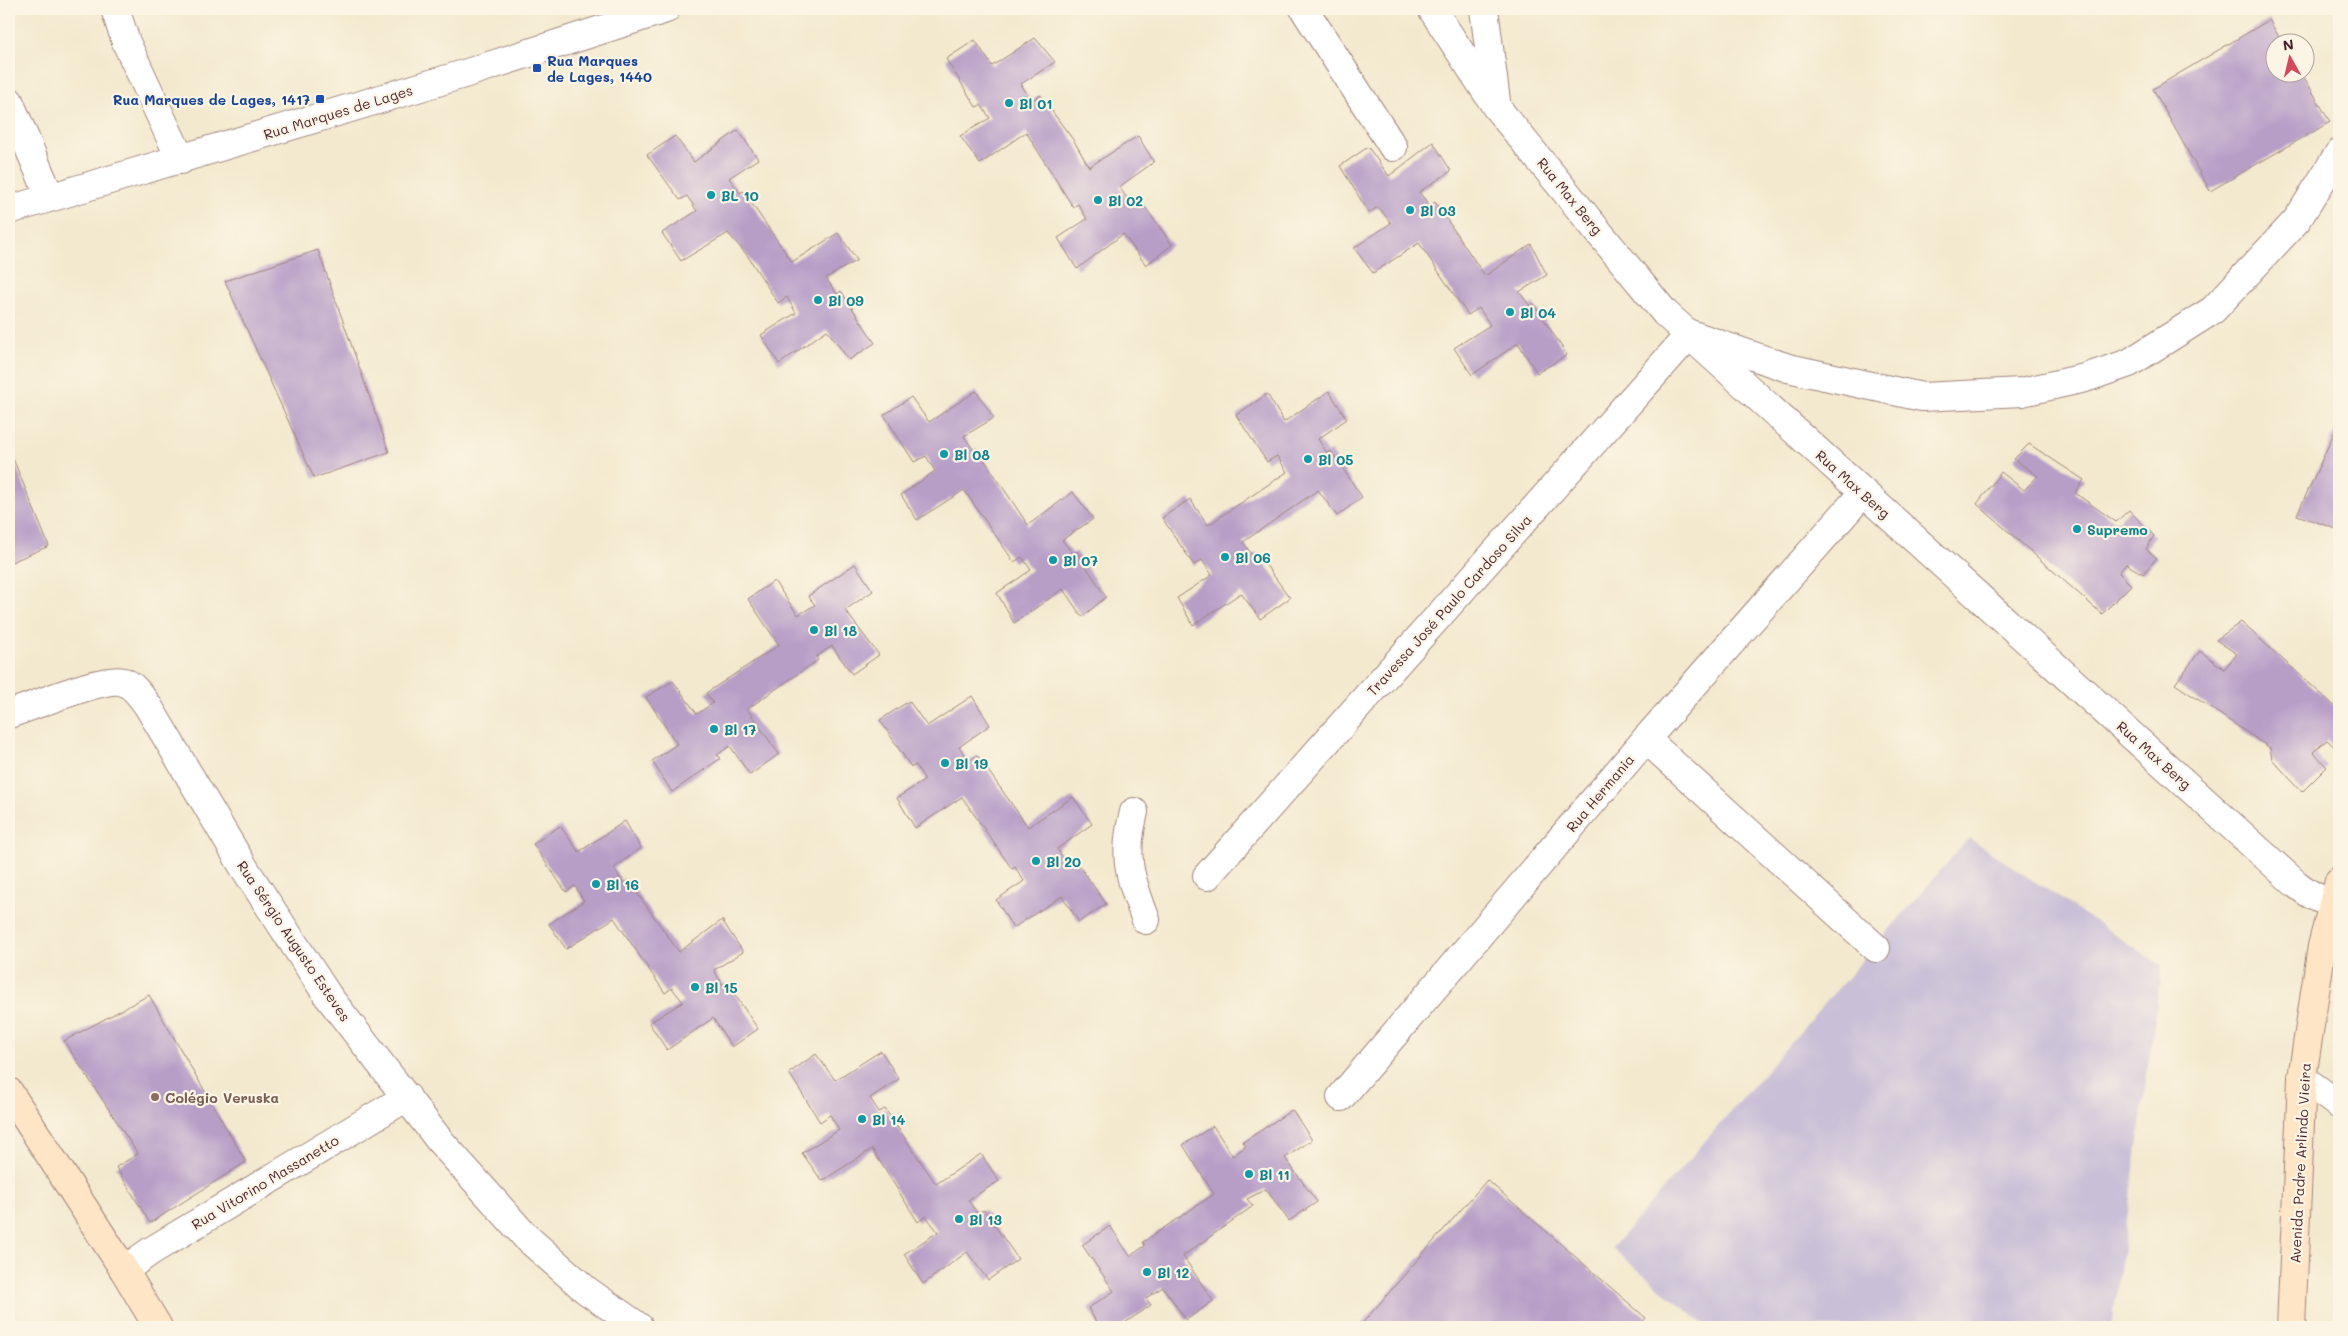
<svg xmlns="http://www.w3.org/2000/svg" width="2348" height="1336" font-family="Mali,sans-serif">
  <style>
    .industrial { fill: #c9bfd7 }
    .building { fill: #b79ec7 }
    .lines { fill: none; stroke-linecap: round; stroke-linejoin: round }
    .street-casing { stroke: #9e847c; stroke-width: 30 }
    .secondary-casing { stroke: #9e847c; stroke-width: 30 }
    .street { stroke: #fff; stroke-width: 28 }
    .secondary { stroke: #fee5c5; stroke-width: 28 }
    .transit-dot { fill: #1a4fb4; stroke: #fcf5e5; stroke-width: 2 }
    .culture-dot { fill: #0f9aa8; stroke: #fcf5e5; stroke-width: 2 }
    .education-dot { fill: #8d6e63; stroke: #fcf5e5; stroke-width: 2 }
    .labels { text-anchor: middle; dominant-baseline: central; stroke-width: 4.5; stroke-linejoin: round; paint-order: stroke }
    .transit-label { font-size: 14px; font-weight: bold; fill: #164399; stroke: #fcf5e5; text-anchor: start }
    .culture-label { font-size: 14px; font-weight: bold; fill: #0d838f; stroke: #fcf5e5; text-anchor: start }
    .street-label { font-size: 14px; fill: #4a1f2b; stroke: #fcf5e5 }
    .education-label { font-size: 14px; font-weight: bold; fill: #785e54; stroke: #fcf5e5; text-anchor: start }
  </style>
  <rect width="100%" height="100%" fill="#fcf5e5"/>
  <filter id="ink" filterUnits="userSpaceOnUse"><feTurbulence type="fractalNoise" baseFrequency=".02" numOctaves="2"/><feDisplacementMap in="SourceGraphic" scale="10" xChannelSelector="R" yChannelSelector="G"/><feConvolveMatrix kernelMatrix="1 2 1 2 8 2 1 2 1" color-interpolation-filters="sRGB"/></filter>
  <filter id="wash" filterUnits="userSpaceOnUse"><feTurbulence type="fractalNoise" baseFrequency=".0096" numOctaves="4" result="noise"/><feDisplacementMap in="SourceGraphic" scale="20" xChannelSelector="R" yChannelSelector="G"/><feGaussianBlur stdDeviation="1.12" result="paint"/><feColorMatrix in="noise" values="0 0 0 0 0 0 0 0 0 0 0 0 0 0 0 0 0 1.4 0 .05"/><feComposite in="paint" operator="in"/></filter>
  <g filter="url(#wash)">
    <rect width="100%" height="100%" fill="#f3e9ce"/>
    <!-- industrial -->
    <path class="industrial" d="M1969 838 2162 966 2112 1327H1707L1612 1248Z"/>
    <g id="blocks">
      <!-- building -->
      <g class="building">
        <path d="M2269 20 2282 42H2276V72H2301L2330 122 2210 191 2153 89Z"/>
        <path d="M1035 38 1055 62 1021 84 1031 101 1040 95 1074 141 1089 167 1138 136 1154 162 1119 187 1131 203 1138 197 1172 245 1146 265 1123 234 1077 269 1058 238 1087 219 1078 204 1073 207 1026 132 980 164 960 136 990 118 981 105 976 107 946 59 975 40 992 66Z"/>
        <path d="M738 130 758 159 729 178 740 193 743 191 792 262 838 233 857 260 826 278 837 294 841 291 875 343 849 360 827 330 779 364 761 335 796 313 787 297 778 303 747 255 728 233 681 261 662 233 697 211 687 196 680 200 647 155 675 136 694 162Z"/>
        <path d="M1433 142 1451 171 1419 192 1430 206 1435 202 1485 276 1531 244 1547 275 1519 292 1530 306 1533 303 1567 355 1537 373 1518 343 1472 375 1454 348 1490 325 1479 308 1468 315 1419 243 1373 273 1354 248 1391 223 1378 207 1369 213 1340 166 1368 147 1389 176Z"/>
        <path d="M318 250 389 452 314 478 225 281Z"/>
        <path d="M976 391 994 418 964 436 974 451 977 449 1028 525 1073 492 1093 519 1062 540 1073 554 1076 551 1106 597 1082 617 1063 589 1014 623 997 593 1031 570 1022 557 1014 562 964 490 917 520 901 495 935 471 926 456 914 462 884 415 911 397 929 422Z"/>
        <path d="M1329 391 1347 419 1318 439 1327 453 1331 451 1362 497 1337 516 1318 490 1243 542 1252 555 1257 553 1290 598 1260 619 1241 593 1193 625 1177 598 1212 575 1202 560 1194 565 1162 518 1190 499 1208 525 1287 472 1277 456 1267 462 1236 415 1267 394 1284 422Z"/>
        <path d="M2339 422V530L2297 515Z"/>
        <path d="M2029 444 2084 480 2075 493 2116 522 2129 510 2154 536 2146 549 2157 558 2143 574 2126 564 2119 573 2131 585 2102 614 1977 504 2001 472 2024 490 2038 476 2014 459Z"/>
        <path d="M9 449 49 546 9 563Z"/>
        <path d="M855 564 873 591 845 610 879 655 852 674 832 646 816 657 818 660 747 709 779 754 750 775 730 746 717 755 721 758 672 792 652 761 677 744 646 697 673 681 697 714 713 703 706 693 779 645 748 599 774 581 798 615 815 605 808 596Z"/>
        <path d="M2241 622 2339 710V751L2327 740 2313 752 2327 767 2302 792 2272 759 2270 748 2175 684 2200 651 2224 669 2237 654 2216 640Z"/>
        <path d="M972 696 990 725 959 747 969 761 977 755 1028 827 1073 797 1092 824 1057 849 1067 863 1074 858 1106 904 1079 922 1062 896 1013 928 996 900 1024 881 1015 867 1012 869 962 797 915 828 897 798 925 780 916 765 911 767 880 720 909 701 927 726Z"/>
        <path d="M625 821 641 848 614 868 623 883 628 880 679 952 722 920 743 952 714 970 723 985 727 983 758 1029 732 1047 713 1018 667 1050 649 1023 683 1002 672 988 665 993 614 918 566 949 549 924 584 901 575 886 566 892 533 844 560 826 579 852Z"/>
        <path d="M149 995 246 1162 150 1223 116 1167 138 1154 64 1041Z"/>
        <path d="M881 1051 899 1079 870 1098 879 1112 885 1109 936 1184 981 1154 999 1181 968 1200 977 1213 984 1210 1018 1259 988 1280 967 1252 923 1284 904 1254 938 1232 926 1216 918 1222 872 1149 822 1181 802 1153 839 1130 830 1115 820 1122 789 1073 816 1054 835 1080Z"/>
        <path d="M1292 1110 1312 1140 1285 1158 1317 1202 1289 1221 1266 1189 1247 1199 1253 1206 1183 1256 1213 1301 1186 1320 1163 1287 1146 1298 1151 1305 1119 1327H1099L1088 1308 1114 1291 1082 1245 1110 1226 1130 1256 1145 1246 1143 1242 1214 1194 1183 1145 1213 1126 1233 1156 1246 1146 1243 1142Z"/>
        <path d="M1487 1180 1646 1318 1638 1327H1359Z"/>
      </g>
    </g>
  </g>
  <g filter="url(#ink)">
    <use href="#blocks" fill-opacity="0" stroke="#9e847c" stroke-width="1"/>
    <g class="lines">
      <defs>
        <g id="street">
          <path d="M115 9 126 42 181 160"/>
          <path d="M1304 9 1393 147"/>
          <path d="M1432 9 1497 108 1665 313 2296 884C2309 894 2322 903 2339 902"/>
          <path d="M1484 9 1496 101"/>
          <path d="M9 101 50 197"/>
          <path d="M9 210 464 74 666 9"/>
          <path d="M9 714C32 707 105 675 124 682 135 686 141 697 148 706L243 866 328 996 440 1141 526 1237 586 1290 639 1327"/>
          <path d="M1646 739 1876 948"/>
          <path d="M1134 812C1122 858 1130 877 1146 920"/>
          <path d="M1207 876 1690 334 1788 368 1922 397 2022 392 2085 378 2129 363 2213 310 2297 220 2339 153"/>
          <path d="M2302 1078 2339 1105"/>
          <path d="M1341 1097 1646 739 1863 493"/>
          <path d="M124 1270 151 1251 407 1097"/>
        </g>
        <g id="secondary">
          <path d="M9 1092 124 1270 158 1327"/>
          <path d="M2291 1327 2302 1078 2322 946 2339 881"/>
        </g>
      </defs>
      <!-- street casing -->
      <use href="#street" class="street-casing"/>
      <!-- secondary casing -->
      <use href="#secondary" class="secondary-casing"/>
      <!-- street -->
      <use href="#street" class="street"/>
      <!-- secondary -->
      <use href="#secondary" class="secondary"/>
    </g>
  </g>
  <!-- markers -->
  <g class="transit-dot">
    <rect x="532" y="63" width="10" height="10" rx="2.5"/>
    <rect x="315" y="94" width="10" height="10" rx="2.5"/>
  </g>
  <g class="culture-dot">
    <circle cx="1009" cy="103" r="5"/>
    <circle cx="711" cy="195" r="5"/>
    <circle cx="1098" cy="200" r="5"/>
    <circle cx="1410" cy="210" r="5"/>
    <circle cx="818" cy="300" r="5"/>
    <circle cx="1510" cy="312" r="5"/>
    <circle cx="944" cy="454" r="5"/>
    <circle cx="1308" cy="459" r="5"/>
    <circle cx="2077" cy="529" r="5"/>
    <circle cx="1225" cy="557" r="5"/>
    <circle cx="1053" cy="560" r="5"/>
    <circle cx="814" cy="630" r="5"/>
    <circle cx="714" cy="729" r="5"/>
    <circle cx="945" cy="763" r="5"/>
    <circle cx="1036" cy="861" r="5"/>
    <circle cx="596" cy="884" r="5"/>
    <circle cx="695" cy="987" r="5"/>
    <circle cx="862" cy="1119" r="5"/>
    <circle cx="1249" cy="1174" r="5"/>
    <circle cx="959" cy="1219" r="5"/>
    <circle cx="1147" cy="1272" r="5"/>
  </g>
  <circle class="education-dot" cx="155" cy="1097" r="5"/>
  <g class="labels">
    <!-- transit labels -->
    <g class="transit-label">
      <text x="547" y="60">Rua Marques<tspan x="547" dy="16">de Lages, 1440</tspan></text>
      <text x="310" y="99" text-anchor="end">Rua Marques de Lages, 1417</text>
    </g>
    <!-- culture labels -->
    <g class="culture-label">
      <text x="1019" y="103">Bl 01</text>
      <text x="721" y="195">BL 10</text>
      <text x="1108" y="200">Bl 02</text>
      <text x="1420" y="210">Bl 03</text>
      <text x="828" y="300">Bl 09</text>
      <text x="1520" y="312">Bl 04</text>
      <text x="954" y="454">Bl 08</text>
      <text x="1318" y="459">Bl 05</text>
      <text x="2087" y="529">Supremo</text>
      <text x="1235" y="557">Bl 06</text>
      <text x="1063" y="560">Bl 07</text>
      <text x="824" y="630">Bl 18</text>
      <text x="724" y="729">Bl 17</text>
      <text x="955" y="763">Bl 19</text>
      <text x="1046" y="861">Bl 20</text>
      <text x="606" y="884">Bl 16</text>
      <text x="705" y="987">Bl 15</text>
      <text x="872" y="1119">Bl 14</text>
      <text x="1259" y="1174">Bl 11</text>
      <text x="969" y="1219">Bl 13</text>
      <text x="1157" y="1272">Bl 12</text>
    </g>
    <!-- street labels -->
    <g class="street-label">
      <text transform="translate(338 112) rotate(-17)">Rua Marques de Lages</text>
      <text transform="translate(1570 196) rotate(51)">Rua Max Berg</text>
      <text transform="translate(1853 484) rotate(42)">Rua Max Berg</text>
      <text transform="translate(1449 605) rotate(-48)">Travessa José Paulo Cardoso Silva</text>
      <text transform="translate(2154 755) rotate(42)">Rua Max Berg</text>
      <text transform="translate(1600 793) rotate(-50)">Rua Hermania</text>
      <text transform="translate(294 941) rotate(56)">Rua Sérgio Augusto Esteves</text>
      <text transform="translate(2300 1163) rotate(-87)">Avenida Padre Arlindo Vieira</text>
      <text transform="translate(265 1182) rotate(-31)">Rua Vitorino Massanetto</text>
    </g>
    <!-- education labels -->
    <g class="education-label">
      <text x="165" y="1097">Colégio Veruska</text>
    </g>
  </g>
  <!-- margin -->
  <rect width="2348" height="1336" fill="none" stroke="#fcf5e5" stroke-width="30"/>
  <!-- north arrow -->
  <g transform="translate(2290 58) rotate(352)"><circle r="24" fill="#fcf5e5" stroke="#b59f9b"/>
  <path d="M0-4L9 19L0 12L-9 19Z" fill="#d1495b"/>
  <text y="-8" font-size="14" font-weight="bold" text-anchor="middle" fill="#4a1f2b">N</text>
  </g>
</svg>
